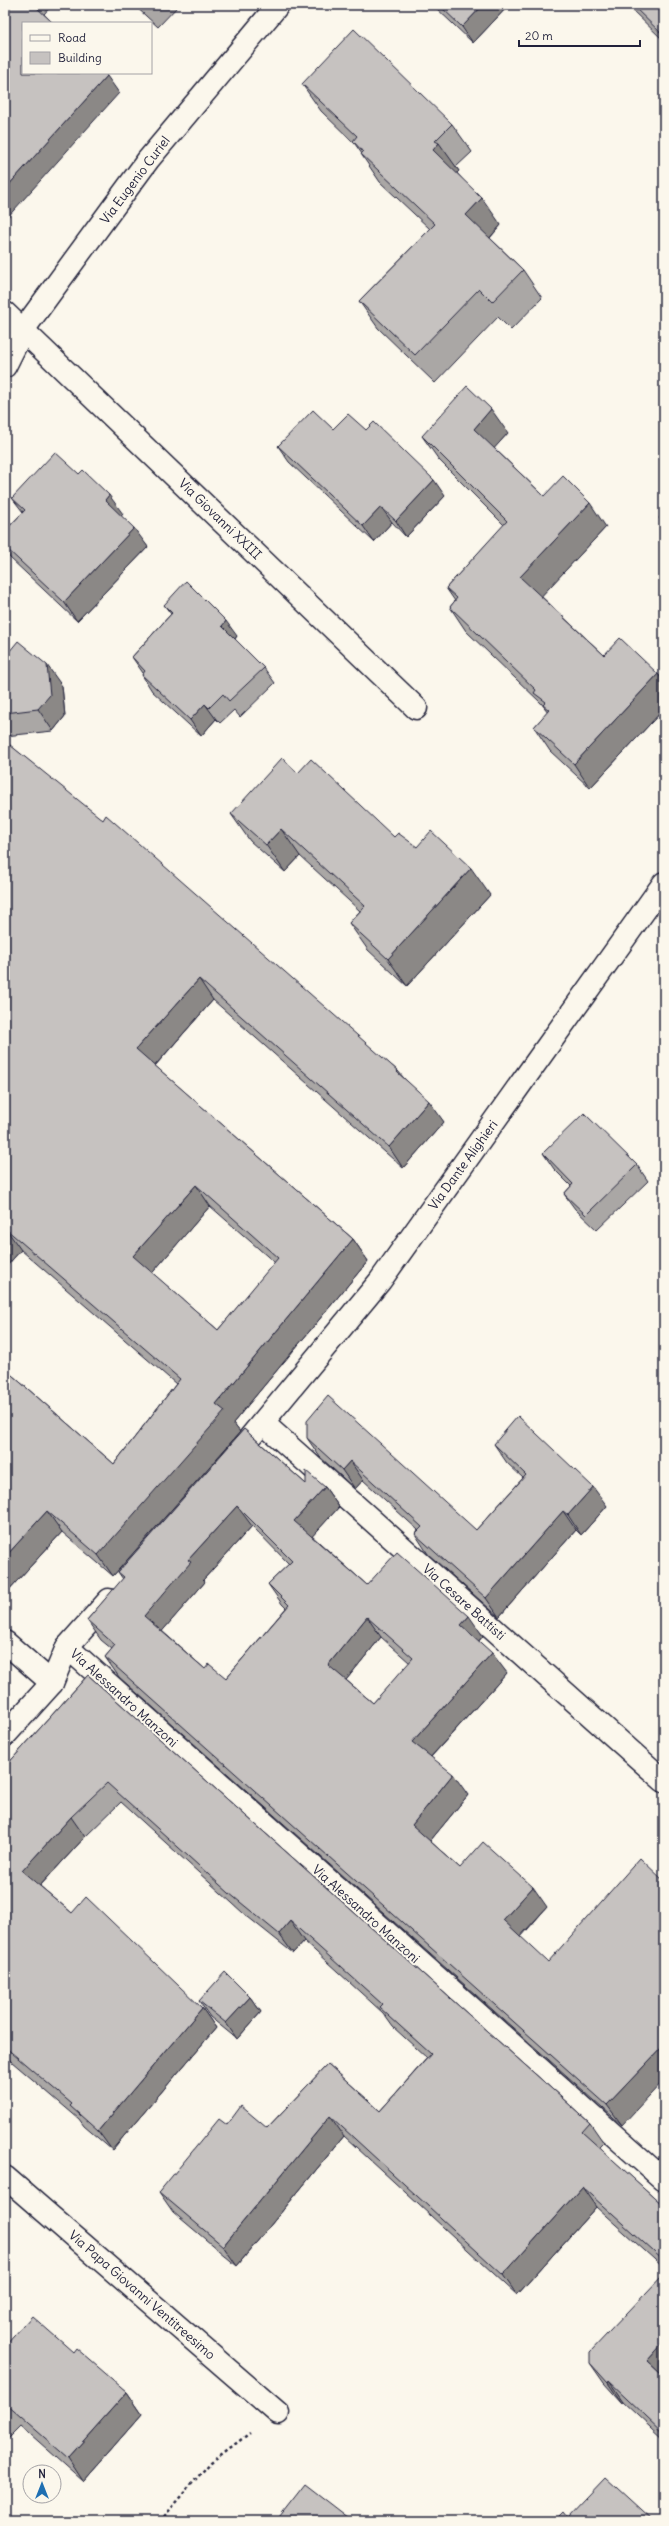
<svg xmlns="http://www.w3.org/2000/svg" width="669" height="2526" font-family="Delius,sans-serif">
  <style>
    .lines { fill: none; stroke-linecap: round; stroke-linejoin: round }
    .minor-casing { stroke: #22223b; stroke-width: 25 }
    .path { stroke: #22223b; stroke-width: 2.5; stroke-dasharray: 3 3; stroke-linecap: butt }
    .minor { stroke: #fbf7ec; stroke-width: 22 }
    .wall { fill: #aaa7a5; stroke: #22223b; fill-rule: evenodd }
    .shaded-wall { fill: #8b8886; stroke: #22223b }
    .building { fill: #c6c2c0; stroke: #22223b; fill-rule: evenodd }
    .labels { text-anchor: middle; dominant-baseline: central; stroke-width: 4; stroke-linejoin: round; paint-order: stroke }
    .street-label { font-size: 13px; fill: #22223b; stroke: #fbf7ec }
  </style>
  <rect width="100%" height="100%" fill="#fbf7ec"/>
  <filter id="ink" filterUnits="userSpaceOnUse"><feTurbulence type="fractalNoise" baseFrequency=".025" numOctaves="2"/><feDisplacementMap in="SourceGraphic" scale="8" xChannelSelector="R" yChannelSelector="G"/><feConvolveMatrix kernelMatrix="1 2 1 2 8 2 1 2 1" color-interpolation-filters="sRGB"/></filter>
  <g filter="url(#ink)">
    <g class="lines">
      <defs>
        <g id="minor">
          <path d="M5 313 416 708"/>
          <path d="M5 366 23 330 148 160 278 5"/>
          <path d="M263 1423 664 1781"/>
          <path d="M233 1458 380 1281 664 883"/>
          <path d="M5 1642 52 1683"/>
          <path d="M67 1647 664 2180"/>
          <path d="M5 1735 52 1683 67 1647 109 1600"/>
          <path d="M5 2177 278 2413"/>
        </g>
      </defs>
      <!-- minor casing -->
      <use href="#minor" class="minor-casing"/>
      <!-- path -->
      <path class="path" d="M159 2521 211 2462 250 2433"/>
      <!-- minor -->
      <use href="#minor" class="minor"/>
    </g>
    <!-- wall -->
    <g class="wall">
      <path d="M5 5H52L44 14 119 93Z"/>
      <path d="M134 5H179L158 27Z"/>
      <path d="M433 5H509L473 43Z"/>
      <path d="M627 5H664V41L629 7Z"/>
      <path d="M302 84 452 124 472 152 456 167 459 171 457 173 501 225 490 238 523 270 542 298 511 330 498 317 435 383 378 328 359 301 430 229 380 182 361 154H362L355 144 321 111Z"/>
      <path d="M333 429 366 430 445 496 406 537 392 522 374 542 289 462 278 446Z"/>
      <path d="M508 433 494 448 544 496 606 527 541 596 604 655 658 674 664 682V709L590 788 550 751 534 727 548 712 541 703 466 631 450 607 455 601 446 588 504 525 439 460 422 436Z"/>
      <path d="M12 498 123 514 121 516 148 547 77 621 10 558 5 550V531L23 512Z"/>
      <path d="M164 605 237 636 235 639 264 668 275 683 240 717 234 710 220 723 216 719 201 736 152 691 142 675 143 673 132 657 171 614Z"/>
      <path d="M5 649 9 652 62 686 65 716 53 731 5 736Z"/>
      <path d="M5 741 398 1071 403 1077 444 1122 403 1168 213 1000 155 1066 353 1239 368 1261 233 1423 240 1432 113 1576 62 1532 5 1594V1369L114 1464 176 1384 21 1250 5 1268ZM210 1206 275 1263 218 1330 152 1273Z"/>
      <path d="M298 773 394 837 417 847 490 895 407 986 368 950 349 923 360 911 300 856 285 872 250 841 231 814Z"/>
      <path d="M543 1153 637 1165 648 1181 597 1230 575 1209 564 1194 571 1186 554 1169Z"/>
      <path d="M244 1429 306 1484 325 1487 339 1507 312 1536 367 1585 483 1636 479 1641 507 1673 431 1757 468 1795 430 1841 460 1868 547 1907 521 1937 622 2125 119 1677 105 1657 112 1649 101 1640 87 1620 123 1579 118 1572ZM252 1526 289 1564 268 1584 282 1604 286 1608 226 1678 205 1669 162 1631 205 1582 203 1580ZM381 1637 410 1663 373 1703 346 1680Z"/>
      <path d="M307 1438 476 1530 523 1478 507 1463 494 1444 607 1506 581 1535 576 1530 499 1617 428 1554 415 1534 418 1530 363 1480 355 1489 320 1457Z"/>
      <path d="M88 1675 590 2123 604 2143 599 2148 664 2206V2268L596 2207 517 2295 344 2136 237 2266 173 2212 159 2192 227 2125 267 2128 328 2064 380 2111 427 2058 393 2027 383 2013 304 1941 293 1953 243 1913 121 1802 85 1837 40 1886 72 1913 202 2008 216 2028 112 2150 84 2126 79 2119 5 2056V1767Z"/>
      <path d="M250 1997 261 2012 237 2039 210 2017 199 2001Z"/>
      <path d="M5 2269 9 2274 5 2278Z"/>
      <path d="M664 2274V2439L623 2401 622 2403 604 2383 590 2363Z"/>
      <path d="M5 2346 73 2352 127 2392 142 2414 83 2481 21 2426 5 2442Z"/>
    </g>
    <!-- shaded-wall -->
    <g class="shaded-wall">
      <path d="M483 5H509L473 43 462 27Z"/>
      <path d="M107 76 119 93 5 220V189Z"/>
      <path d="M439 143 459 171 452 178 433 150Z"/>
      <path d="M482 198 501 225 485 243 466 215Z"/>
      <path d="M491 409 508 433 491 452 474 429Z"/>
      <path d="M434 480 445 496 406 537 396 521Z"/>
      <path d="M109 495 123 514 119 519 105 500Z"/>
      <path d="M590 503 606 527 537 601 520 577Z"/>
      <path d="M381 507 392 522 374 542 363 526Z"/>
      <path d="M134 528 148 547 77 621 64 602Z"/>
      <path d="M226 621 237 636 233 641 222 626Z"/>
      <path d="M47 665 62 686 65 716 53 731 38 709Z"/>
      <path d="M658 674 664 682V709L590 788 574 764Z"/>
      <path d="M205 704 216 719 201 736 190 720Z"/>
      <path d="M281 829 300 856 285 872 266 845Z"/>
      <path d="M471 868 490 895 407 986 388 959Z"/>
      <path d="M199 979 213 1000 151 1070 136 1049Z"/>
      <path d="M429 1101 444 1122 403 1168 389 1147Z"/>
      <path d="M196 1185 210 1206 148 1278 133 1256Z"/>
      <path d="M6 1229 21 1250 5 1268V1230Z"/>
      <path d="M353 1239 368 1261 233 1423 240 1432 113 1576 98 1555 216 1404Z"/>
      <path d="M350 1461 363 1480 355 1489 342 1470Z"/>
      <path d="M325 1487 339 1507 308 1541 294 1521Z"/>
      <path d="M593 1487 607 1506 581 1535 568 1515Z"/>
      <path d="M237 1506 252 1526 203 1580 205 1582 158 1636 144 1616 188 1560Z"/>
      <path d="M47 1511 62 1532 5 1594V1557Z"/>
      <path d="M563 1511 576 1530 499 1617 486 1598Z"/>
      <path d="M469 1616 483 1636 475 1645 461 1625Z"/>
      <path d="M367 1617 381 1637 342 1685 328 1665Z"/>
      <path d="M492 1653 507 1673 426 1762 412 1742Z"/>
      <path d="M5 1677 7 1689 5 1691Z"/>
      <path d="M453 1774 468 1795 426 1846 412 1825Z"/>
      <path d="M71 1817 85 1837 36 1890 22 1871Z"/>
      <path d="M533 1887 547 1907 517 1940 503 1920Z"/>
      <path d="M290 1921 304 1941 293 1953 279 1934Z"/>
      <path d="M250 1997 261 2012 237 2039 226 2023Z"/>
      <path d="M202 2008 216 2028 112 2150 98 2131Z"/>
      <path d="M664 2045V2080L622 2125 607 2105Z"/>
      <path d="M330 2116 344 2136 237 2266 223 2246Z"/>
      <path d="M582 2187 596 2207 517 2295 503 2275Z"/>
      <path d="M664 2342V2377L647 2361Z"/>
      <path d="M609 2381 623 2401 622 2403 608 2383Z"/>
      <path d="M127 2392 142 2414 83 2481 68 2458Z"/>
    </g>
    <!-- building -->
    <g class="building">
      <path d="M5 5H34L53 23H23V73H105L107 76 5 189Z"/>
      <path d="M141 5H150L146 9Z"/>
      <path d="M439 5H483L462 27Z"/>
      <path d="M632 5H664V36Z"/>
      <path d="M354 29 452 124 435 141 439 143 433 150 482 198 466 215 523 270 492 302 479 289 415 355 359 301 435 224 361 154 363 152 353 141 357 136 302 84Z"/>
      <path d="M467 386 491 409 474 429 544 496 563 476 590 503 520 577 604 655 620 638 658 674 574 764 534 727 549 710 543 705 546 702 534 693 536 690 450 607 457 598 446 588 507 521 422 436Z"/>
      <path d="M313 410 333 429 348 414 366 430 374 422 434 480 396 521 381 507 363 526 278 446Z"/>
      <path d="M55 452 79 474 83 470 109 495 105 500 134 528 64 602 5 547V531L25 510 12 498Z"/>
      <path d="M664 513V523L659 518Z"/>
      <path d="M186 581 226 621 222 626 264 668 229 701 223 694 209 708 205 704 190 720 142 675 145 671 132 657 172 613 164 605Z"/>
      <path d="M18 641 47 665 50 695 38 709 5 713V649L9 652Z"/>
      <path d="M5 741 103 820 106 815 398 1071 397 1072 429 1101 389 1147 199 979 136 1049 353 1239 216 1404 225 1411 98 1555 47 1511 5 1557V1369L114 1464 180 1379 6 1229 5 1230ZM196 1185 278 1258 218 1330 133 1256Z"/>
      <path d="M282 758 298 773 311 759 394 837 398 833 417 847 431 831 471 868 388 959 349 923 365 906 281 829 266 845 231 814Z"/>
      <path d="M584 1113 637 1165 586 1215 564 1194 573 1184 543 1153Z"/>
      <path d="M328 1396 476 1530 526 1475 494 1444 518 1416 593 1487 568 1515 563 1511 486 1598 415 1534 422 1527 350 1461 342 1470 307 1438V1421Z"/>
      <path d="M244 1429 306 1484V1471L325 1487 294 1521 367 1585 397 1552 469 1616 461 1625 492 1653 412 1742 453 1774 412 1825 460 1868 483 1842 533 1887 503 1920 548 1962 640 1858 664 1881V2045L607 2105 105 1657 115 1645 87 1620 124 1577 118 1572ZM237 1506 292 1561 268 1584 289 1605 226 1678 209 1664 205 1669 144 1616 191 1562 188 1560ZM367 1617 413 1658 373 1703 328 1665Z"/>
      <path d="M88 1675 590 2123 582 2132 664 2206V2261L582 2187 503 2275 330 2116 223 2246 159 2192 219 2119 227 2125 241 2106 267 2128 328 2064 380 2111 431 2054 379 2007 382 2004 290 1921 279 1934 229 1893 107 1783 71 1817 22 1871 72 1913 86 1897 202 2008 98 2131 70 2106 72 2104 5 2047V1832L8 1828 5 1824V1767Z"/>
      <path d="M225 1972 250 1997 226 2023 199 2001Z"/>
      <path d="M664 2274V2342L647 2361 664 2377V2433L609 2381 608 2383 590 2363V2352Z"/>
      <path d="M32 2316 73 2352 76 2348 127 2392 68 2458 5 2403V2346Z"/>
      <path d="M605 2478 652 2521H555L564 2512 568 2517Z"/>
      <path d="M305 2484 353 2521H276Z"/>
    </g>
  </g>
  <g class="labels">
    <!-- street labels -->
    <g class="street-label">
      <text transform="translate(135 180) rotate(-53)">Via Eugenio Curiel</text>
      <text transform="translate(220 519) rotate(44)">Via Giovanni XXIII</text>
      <text transform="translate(463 1165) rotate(-54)">Via Dante Alighieri</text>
      <text transform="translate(464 1602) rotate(42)">Via Cesare Battisti</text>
      <text transform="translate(124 1698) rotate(42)">Via Alessandro Manzoni</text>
      <text transform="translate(366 1914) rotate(42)">Via Alessandro Manzoni</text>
      <text transform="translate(142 2295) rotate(41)">Via Papa Giovanni Ventitreesimo</text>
    </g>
  </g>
  <!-- margin -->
  <rect width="669" height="2526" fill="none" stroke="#fbf7ec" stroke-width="20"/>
  <rect x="10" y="10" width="649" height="2506" fill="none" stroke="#22223b" stroke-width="1.5" filter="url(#ink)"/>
  <!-- legend -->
  <rect x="22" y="22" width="130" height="52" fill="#fbf7ec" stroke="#a4a2a5"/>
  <rect x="30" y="35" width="20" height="6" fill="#fbf7ec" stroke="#a4a2a5"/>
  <text x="58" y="42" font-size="12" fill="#22223b">Road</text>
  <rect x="30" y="52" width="20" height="12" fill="#c6c2c0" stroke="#a4a2a5"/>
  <text x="58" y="62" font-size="12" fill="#22223b">Building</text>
  <!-- north arrow -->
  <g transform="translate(42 2484)"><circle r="19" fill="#fbf7ec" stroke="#a4a2a5"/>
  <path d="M0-3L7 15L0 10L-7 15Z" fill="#1f6fb2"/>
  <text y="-6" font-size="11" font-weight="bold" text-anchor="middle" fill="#22223b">N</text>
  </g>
  <!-- scale -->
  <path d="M519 40v6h121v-6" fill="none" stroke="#22223b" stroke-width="2"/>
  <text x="525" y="40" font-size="12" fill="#22223b" stroke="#fbf7ec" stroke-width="3" paint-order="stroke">20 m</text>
</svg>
